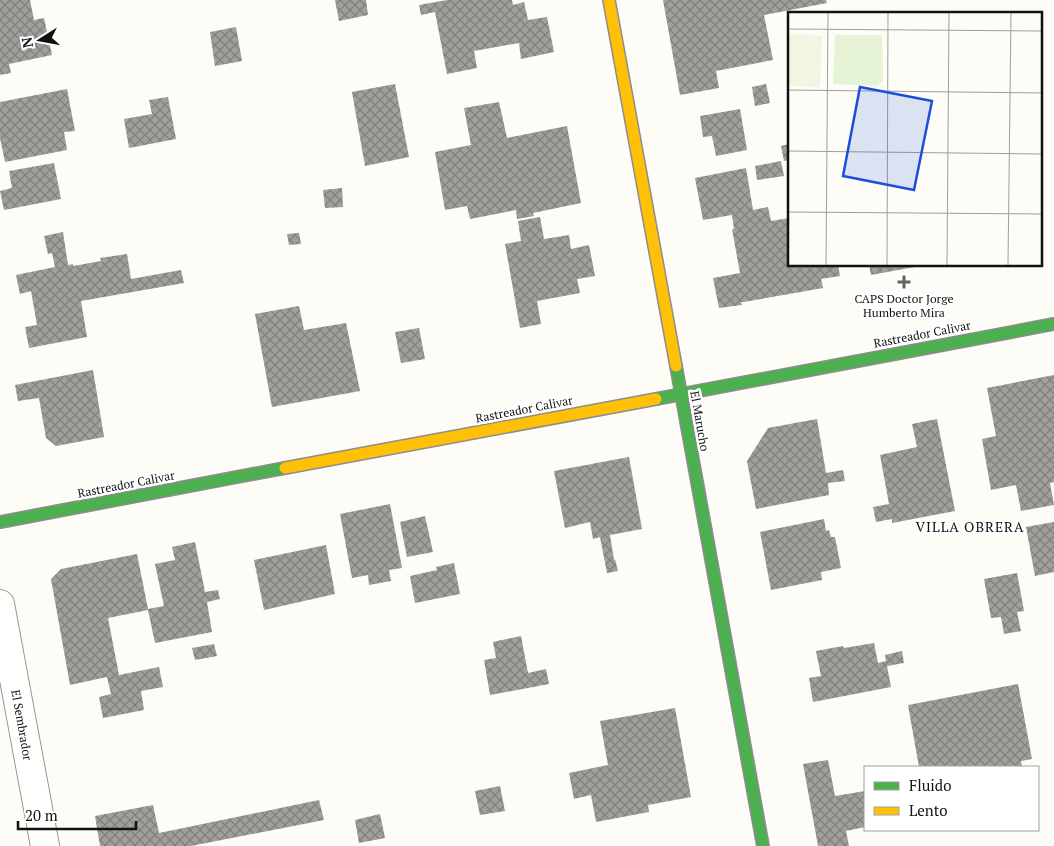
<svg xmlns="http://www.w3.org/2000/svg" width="1054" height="846" font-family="'PT Serif',serif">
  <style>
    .building { fill: url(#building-cross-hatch) }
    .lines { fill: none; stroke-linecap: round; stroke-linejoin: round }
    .street-casing { stroke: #979795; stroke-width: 30 }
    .fast-casing { stroke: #8e8d8b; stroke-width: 14 }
    .slow-casing { stroke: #8e8d8b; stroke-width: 14 }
    .street { stroke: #fffffe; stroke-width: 28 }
    .fast { stroke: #4caf50; stroke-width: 11 }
    .slow { stroke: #ffc107; stroke-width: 11 }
    .poi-dot { fill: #646362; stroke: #fff; stroke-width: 2 }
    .labels { text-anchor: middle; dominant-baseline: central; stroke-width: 5; stroke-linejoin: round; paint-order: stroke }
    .poi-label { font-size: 12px; fill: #111; stroke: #fff }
    .street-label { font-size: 12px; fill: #111; stroke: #fff }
    .neighbourhood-label { font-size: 14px; letter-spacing: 1px; fill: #111; stroke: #fff }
    .inset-road { fill: none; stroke: #9f9e9b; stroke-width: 1 }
    .view { fill: #1d4ed8; fill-opacity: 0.15; stroke: #1d4ed8; stroke-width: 2.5 }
    .inset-edge { fill: none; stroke: #111; stroke-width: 2.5 }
  </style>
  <defs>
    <pattern id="building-cross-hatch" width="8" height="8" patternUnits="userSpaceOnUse" patternTransform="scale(1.25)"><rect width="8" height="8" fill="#a19f9c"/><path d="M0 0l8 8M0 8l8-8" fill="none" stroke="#82807e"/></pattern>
  </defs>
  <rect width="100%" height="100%" fill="#fdfcf7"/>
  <!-- building -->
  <g class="building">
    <path d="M0 0H30L34 20 44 18 52 55 9 64 11 73 0 75Z"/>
    <path d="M335 0H366L368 15 339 21Z"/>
    <path d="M447 0H512L513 5 524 2 528 20 547 17 554 52 521 59 519 43 474 51 477 68 447 74 435 12 421 15 419 5Z"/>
    <path d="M663 0H826L827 3 764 15 773 60 716 71 719 88 680 95Z"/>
    <path d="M236 27 242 61 215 66 210 32Z"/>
    <path d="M395 84 409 157 365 166 352 92Z"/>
    <path d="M766 84 770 103 755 106 752 87Z"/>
    <path d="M67 89 75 131 64 132 67 150 5 162 0 138V102Z"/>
    <path d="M168 97 176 139 129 148 124 119 152 114 149 100Z"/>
    <path d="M499 102 507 138 567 126 581 203 533 213 534 216 517 219 516 210 470 219 467 206 445 210 435 152 471 145 464 108Z"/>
    <path d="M740 109 747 150 716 156 712 136 703 137 700 116Z"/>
    <path d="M789 144V160L784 161 781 146Z"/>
    <path d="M781 161 784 176 757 180 755 166Z"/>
    <path d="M54 163 61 199 4 210 0 191 12 188 9 171Z"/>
    <path d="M746 168 753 210 768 207 771 221 789 218V265H838L840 276 821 279 823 288 744 302H741L742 305 719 308 713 278 740 273 732 229H734L732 215 703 220 695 178Z"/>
    <path d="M342 188 343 207 325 208 323 190Z"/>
    <path d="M540 217 544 239 569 235 571 249 589 245 595 276 577 279 580 293 537 301 541 324 520 328 505 244 521 241 518 221Z"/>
    <path d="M63 232 68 265 73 264V266L101 261 100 258 127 254 131 279 181 270 184 283 81 301 87 337 29 348 25 327 37 325 31 291 20 294 16 275 55 267 52 253 48 254 44 236Z"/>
    <path d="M299 233 301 244 289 245 287 234Z"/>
    <path d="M869 265H919L920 266 871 275Z"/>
    <path d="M299 306 304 330 346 323 360 391 272 407 255 314Z"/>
    <path d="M419 328 425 359 401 363 395 332Z"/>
    <path d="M93 370 104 437 56 446 46 438 39 398 18 401 15 385Z"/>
    <path d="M1054 375V482L1050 483 1054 505 1021 511 1016 485 991 490 982 439 996 436 987 388Z"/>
    <path d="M817 419 826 473 843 470 845 481 828 483 829 495 756 509 747 461 768 428Z"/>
    <path d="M937 419 955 511 892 523V519L876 522 873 507 889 504 880 455 917 447 912 424Z"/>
    <path d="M629 457 642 529 610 535 614 560 615 559 618 571 607 573 600 537 593 539 590 522 565 528 554 471Z"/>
    <path d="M390 504 402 568 389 570 391 581 369 585 368 575 352 578 340 514Z"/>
    <path d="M425 516 433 552 407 557 400 522Z"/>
    <path d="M824 519 826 531 829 530 831 537H835L841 568 821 572 822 580 771 590 760 532Z"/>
    <path d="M1054 522V572L1035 576 1026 527Z"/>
    <path d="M195 542 205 592 218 590 220 599 207 602 212 632 155 643 148 610 108 618 119 675 159 667 163 687 141 691 144 710 103 718 99 697 111 694 107 677 70 685 51 579 61 569 137 554 148 609 164 606 155 564 175 560 172 547Z"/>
    <path d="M326 545 335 594 264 610 254 560Z"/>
    <path d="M454 563 460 594 415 603 410 576 437 570 436 567Z"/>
    <path d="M1017 573 1024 611 1017 612 1021 631 1004 634 1001 617 991 618 984 579Z"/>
    <path d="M521 636 528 673 546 669 549 684 490 695 484 660 496 658 493 642Z"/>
    <path d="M874 643 878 663 886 661 885 655 902 651 904 663 887 666 891 687 813 702 809 678 821 676 816 651 843 646 844 648Z"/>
    <path d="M214 644 217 656 195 660 192 648Z"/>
    <path d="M1018 684 1032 759 1021 761 1022 767H919L908 705Z"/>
    <path d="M675 708 691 797 648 805 649 812 596 822 591 795 574 799 569 773 608 765 600 721Z"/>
    <path d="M828 760 835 796 865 791V827L846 831 849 846H818L803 764Z"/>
    <path d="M500 786 505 811 480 815 475 791Z"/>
    <path d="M319 800 324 820 191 846H100L95 816 153 805 159 833Z"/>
    <path d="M380 814 385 838 359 843 355 820Z"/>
  </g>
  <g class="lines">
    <defs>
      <path id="street" d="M0 604 45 846"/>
      <g id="fast">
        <path d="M676 366 763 846"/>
        <path d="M656 399 1054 324"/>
        <path d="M0 522 285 468"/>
      </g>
      <g id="slow">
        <path d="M609 0 676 366"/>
        <path d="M285 468 656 399"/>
      </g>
    </defs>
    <!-- street casing -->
    <use href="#street" class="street-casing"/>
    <!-- fast casing -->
    <use href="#fast" class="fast-casing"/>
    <!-- slow casing -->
    <use href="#slow" class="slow-casing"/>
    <!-- street -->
    <use href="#street" class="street"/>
    <!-- fast -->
    <use href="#fast" class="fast"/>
    <!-- slow -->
    <use href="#slow" class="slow"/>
  </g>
  <!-- markers -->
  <path class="poi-dot" d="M901.5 274.5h5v5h5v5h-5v5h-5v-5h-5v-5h5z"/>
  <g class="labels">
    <!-- poi labels -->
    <g class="poi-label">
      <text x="904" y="298">CAPS Doctor Jorge<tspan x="904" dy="14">Humberto Mira</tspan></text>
    </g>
    <!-- street labels -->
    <g class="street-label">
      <text transform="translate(922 334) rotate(-11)">Rastreador Calivar</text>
      <text transform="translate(524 409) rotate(-11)">Rastreador Calivar</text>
      <text transform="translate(700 421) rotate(80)">El Marucho</text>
      <text transform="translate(126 484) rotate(-11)">Rastreador Calivar</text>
      <text transform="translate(22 725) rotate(80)">El Sembrador</text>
    </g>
    <!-- neighbourhood labels -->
    <g class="neighbourhood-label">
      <text x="970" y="526">VILLA OBRERA</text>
    </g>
  </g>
  <!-- overview -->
  <g transform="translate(788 12)">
    <rect width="254" height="254" fill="#fdfcf7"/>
    <path d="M47 23H94L95 69 89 74 45 72Z" fill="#e7f3d7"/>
    <path d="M0 22 34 24 32 75 0 74Z" fill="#f0f6e1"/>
    <path class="inset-road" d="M0 17 254 19M0 78 254 81M0 139 254 142M0 200 254 202M38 253 40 1M99 253 100 1M159 253 161 1M220 253 223 1"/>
    <path class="view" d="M72 75 144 89 126 178 55 164Z"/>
    <rect width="254" height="254" class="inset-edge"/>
  </g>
  <!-- legend -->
  <rect x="864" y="766" width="175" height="65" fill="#ffffff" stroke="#a0a0a0"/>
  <rect x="874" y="782" width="25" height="8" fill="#4caf50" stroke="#a0a0a0"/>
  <text x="909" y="791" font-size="15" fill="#111111">Fluido</text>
  <rect x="874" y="807" width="25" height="8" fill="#ffc107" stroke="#a0a0a0"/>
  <text x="909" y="816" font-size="15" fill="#111111">Lento</text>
  <!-- north arrow -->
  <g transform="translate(40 40) rotate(259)" stroke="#ffffff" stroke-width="4" paint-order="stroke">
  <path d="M0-4L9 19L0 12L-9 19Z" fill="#111111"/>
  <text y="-8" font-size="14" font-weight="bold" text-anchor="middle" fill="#111111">N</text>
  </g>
  <!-- scale -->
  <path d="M18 821v8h118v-8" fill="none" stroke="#111111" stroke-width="2.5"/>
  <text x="25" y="821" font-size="15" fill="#111111" stroke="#ffffff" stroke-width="4" paint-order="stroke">20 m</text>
</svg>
